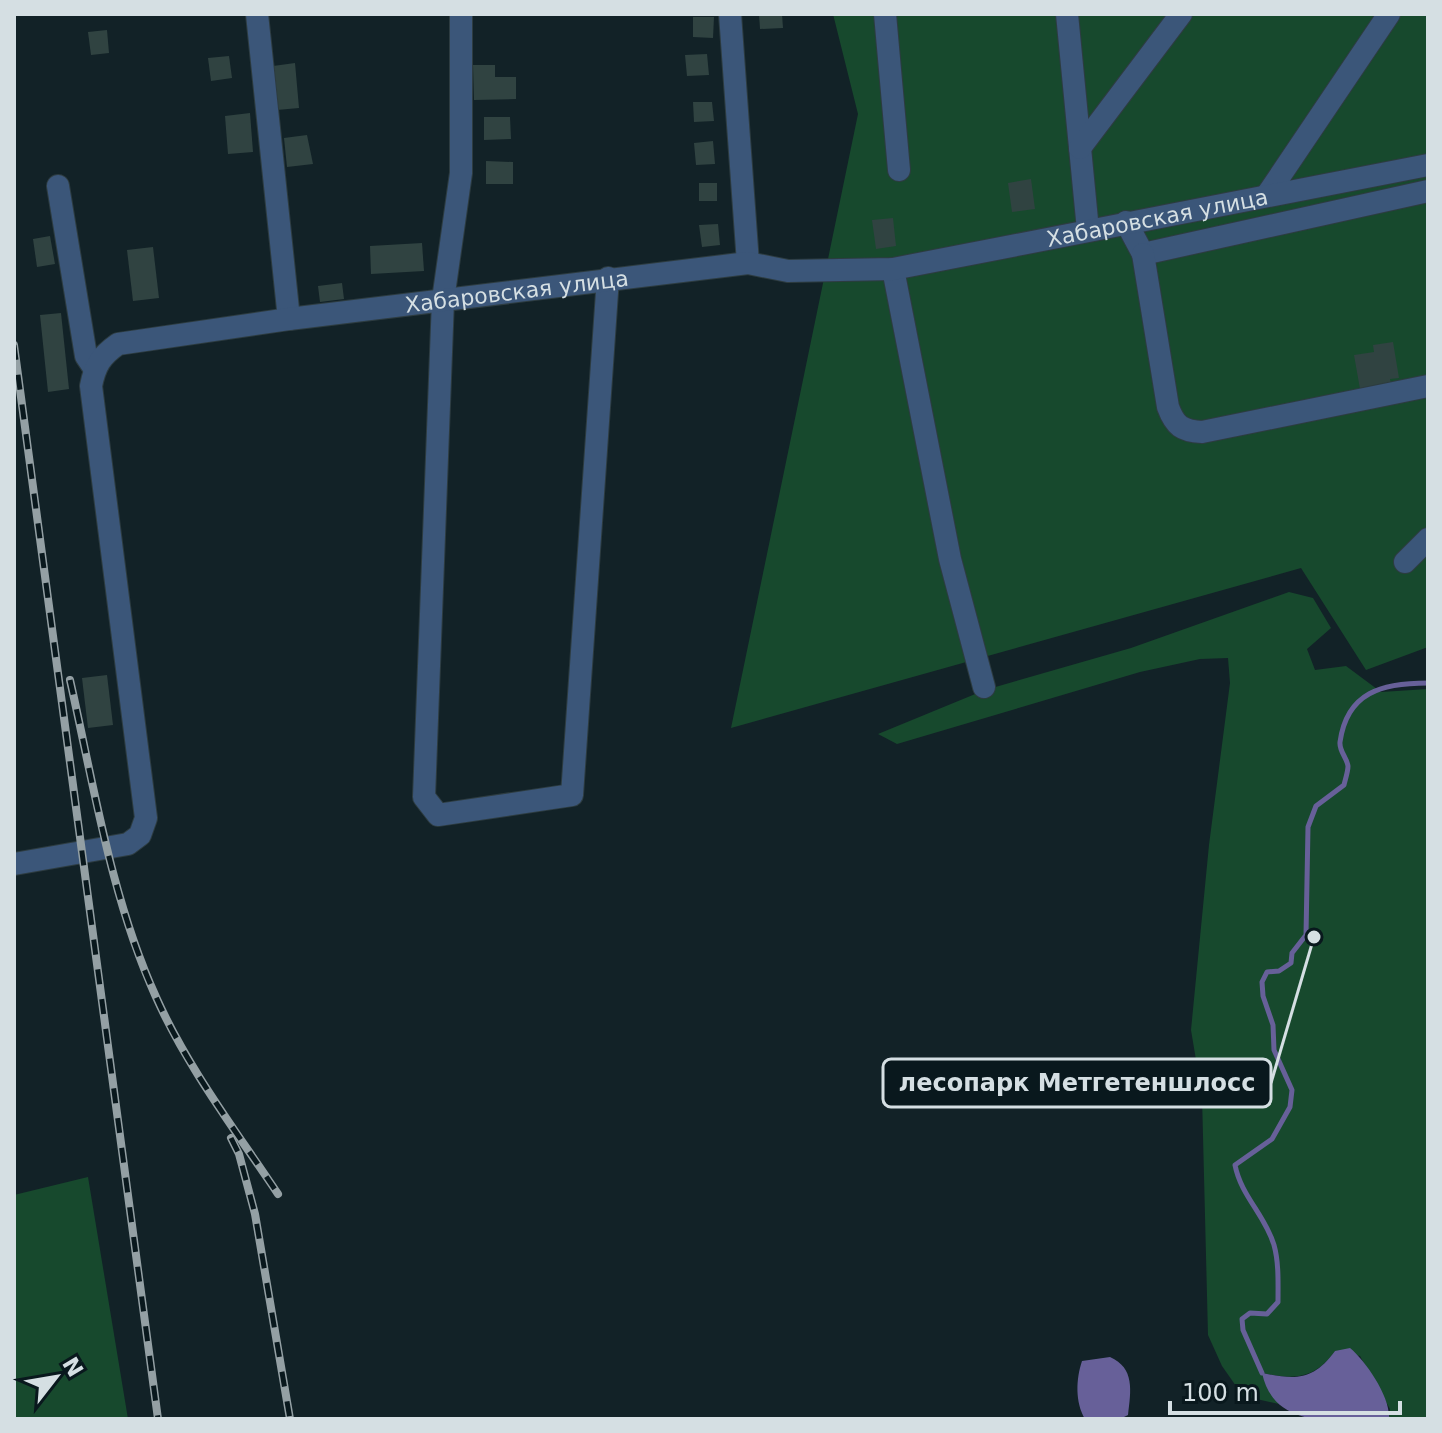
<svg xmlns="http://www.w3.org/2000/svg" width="1442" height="1433" font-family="'DejaVu Sans',sans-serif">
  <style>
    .green { fill: #17492d }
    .water { fill: #676099 }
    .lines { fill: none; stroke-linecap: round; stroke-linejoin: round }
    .stream { stroke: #676099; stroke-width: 5 }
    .building { fill: #304341 }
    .minor-casing { stroke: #2d3c41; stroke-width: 24 }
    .minor { stroke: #3b5679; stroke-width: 22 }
    .rail-casing { stroke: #94a0a4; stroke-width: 8 }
    .rail { stroke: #09181d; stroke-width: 5; stroke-dasharray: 15; stroke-linecap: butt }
    .labels { text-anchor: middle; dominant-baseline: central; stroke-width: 6; stroke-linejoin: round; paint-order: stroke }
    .street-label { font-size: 22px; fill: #d5dfe3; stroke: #09181d }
    .leader { fill: none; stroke: #d5dfe3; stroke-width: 3 }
    .callout-dot { fill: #d5dfe3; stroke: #09181d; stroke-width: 3 }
    .callout { fill: #09181d; stroke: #d5dfe3; stroke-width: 3 }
    .callout-label { font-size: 24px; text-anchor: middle; font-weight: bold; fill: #d5dfe3 }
  </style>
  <rect width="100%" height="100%" fill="#122227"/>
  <!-- green -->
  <g class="green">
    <path d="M833 14H1428V647L1366 670 1301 568 731 728 858 114Z"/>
    <path d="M1289 592 1313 598 1331 628 1307 649 1315 670 1346 666 1381 692 1428 689V1419H1389L1390 1409 1360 1356 1335 1351C1315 1379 1294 1380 1262 1373L1279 1404 1243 1396 1222 1366 1208 1335 1202 1096 1191 1030 1209 845 1230 683 1228 658 1200 659 1140 672 897 744 878 734 985 690 1131 648Z"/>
    <path d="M88 1177 128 1419H14V1195Z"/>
  </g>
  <!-- water -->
  <g class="water">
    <path d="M1350 1348C1366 1361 1391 1398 1389 1419 1342 1419 1275 1433 1262 1373 1295 1380 1313 1381 1335 1351Z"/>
    <path d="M1110 1357C1135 1368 1131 1391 1128 1415L1120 1419H1085C1075 1402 1076 1379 1082 1361Z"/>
  </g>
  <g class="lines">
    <!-- stream -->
    <path class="stream" d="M1262 1373 1243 1330 1242 1319 1250 1313 1267 1314 1278 1302C1278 1283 1279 1263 1274 1245 1265 1215 1241 1196 1235 1165L1272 1139 1290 1107 1292 1090 1274 1050 1273 1025 1263 996 1262 982 1267 972 1279 971 1291 963 1292 953 1306 935 1308 827 1316 806 1344 785C1345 780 1348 772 1348 766 1347 758 1339 751 1340 742 1347 692 1382 683 1428 683"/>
  </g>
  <!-- building -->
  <g class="building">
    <path d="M759 14H782L783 28 760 29Z"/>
    <path d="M693 17H714L713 38 693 37Z"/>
    <path d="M107 30 109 53 91 55 88 32Z"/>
    <path d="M707 54 709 75 687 76 685 55Z"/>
    <path d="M229 56 232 78 211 81 208 58Z"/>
    <path d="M295 63 299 108 277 110 273 66Z"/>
    <path d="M473 65H495V77H516V99L474 100Z"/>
    <path d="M693 102H712L714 121 694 122Z"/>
    <path d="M250 113 253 152 228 154 225 116Z"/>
    <path d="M484 117H510L511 139 484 140Z"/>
    <path d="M307 135 313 164 287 167 284 138Z"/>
    <path d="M713 141 715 164 696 165 694 143Z"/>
    <path d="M486 161 513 162V184H486Z"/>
    <path d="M1031 179 1035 209 1012 212 1008 183Z"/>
    <rect x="699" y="183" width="18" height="18"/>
    <path d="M893 218 896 246 876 249 872 220Z"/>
    <path d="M718 224 720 245 702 247 699 225Z"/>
    <path d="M50 236 55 264 37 267 33 239Z"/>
    <path d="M422 243 424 271 371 274 370 246Z"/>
    <path d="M153 247 159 298 133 301 127 250Z"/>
    <path d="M342 283 344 299 320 302 318 286Z"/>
    <path d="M61 313 69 389 48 392 40 315Z"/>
    <path d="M1393 342 1399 378 1390 379 1391 384 1360 389 1354 355 1374 352 1373 345Z"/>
    <path d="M107 675 113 725 88 728 82 678Z"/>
  </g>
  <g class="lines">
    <defs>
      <g id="minor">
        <path d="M257 14 289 319"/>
        <path d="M461 14V173L443 300 424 797 438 815 572 795 608 278"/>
        <path d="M730 14 748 263"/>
        <path d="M885 14 899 170"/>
        <path d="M1067 14 1088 230"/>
        <path d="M1080 148 1181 14"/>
        <path d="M58 186 86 356 94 368"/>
        <path d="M1267 195 1389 14"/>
        <path d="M1126 222 1143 254 1428 191"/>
        <path d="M1143 254 1168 407C1175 426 1182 431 1202 432L1428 386"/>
        <path d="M893 269 950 559 984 687"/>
        <path d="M1405 562 1428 539"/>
        <path id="s1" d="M14 864 128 844 140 835 146 818 91 386C95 365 101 356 118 344L289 319 748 263 788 271 893 269 1428 165"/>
      </g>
    </defs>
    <!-- minor casing -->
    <use href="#minor" class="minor-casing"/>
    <!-- minor -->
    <use href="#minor" class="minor"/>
    <defs>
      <g id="rail">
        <path d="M14 345 158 1419"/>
        <path d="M70 680C94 786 111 898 156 997 187 1067 236 1131 278 1194"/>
        <path d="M231 1138 239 1154 255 1214 290 1419"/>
      </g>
    </defs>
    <!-- rail casing -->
    <use href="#rail" class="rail-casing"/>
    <!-- rail -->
    <use href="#rail" class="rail"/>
  </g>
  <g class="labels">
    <!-- street labels -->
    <g class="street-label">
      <text stroke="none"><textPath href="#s1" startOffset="1686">Хабаровская улица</textPath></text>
      <text stroke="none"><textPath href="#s1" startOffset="1038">Хабаровская улица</textPath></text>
    </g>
  </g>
  <!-- callouts -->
  <path class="leader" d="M1314 937L1271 1083"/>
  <circle class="callout-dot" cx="1314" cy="937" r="8"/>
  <rect class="callout" x="883" y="1059" width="388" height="48" rx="8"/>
  <g class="callout-label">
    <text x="1077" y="1091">лесопарк Метгетеншлосс</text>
  </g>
  <!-- border -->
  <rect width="1442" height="1433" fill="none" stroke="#d5dfe3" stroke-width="32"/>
  <!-- north arrow -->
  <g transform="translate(56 1377) rotate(59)" stroke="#09181d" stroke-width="6" paint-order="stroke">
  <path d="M0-6L14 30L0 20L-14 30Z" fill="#d5dfe3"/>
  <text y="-12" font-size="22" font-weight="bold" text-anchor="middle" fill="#d5dfe3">N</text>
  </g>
  <!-- scale -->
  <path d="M1170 1401v12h230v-12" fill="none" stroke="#d5dfe3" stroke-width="4"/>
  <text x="1182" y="1401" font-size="24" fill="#d5dfe3" stroke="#09181d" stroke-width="6" paint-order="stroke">100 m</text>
</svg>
